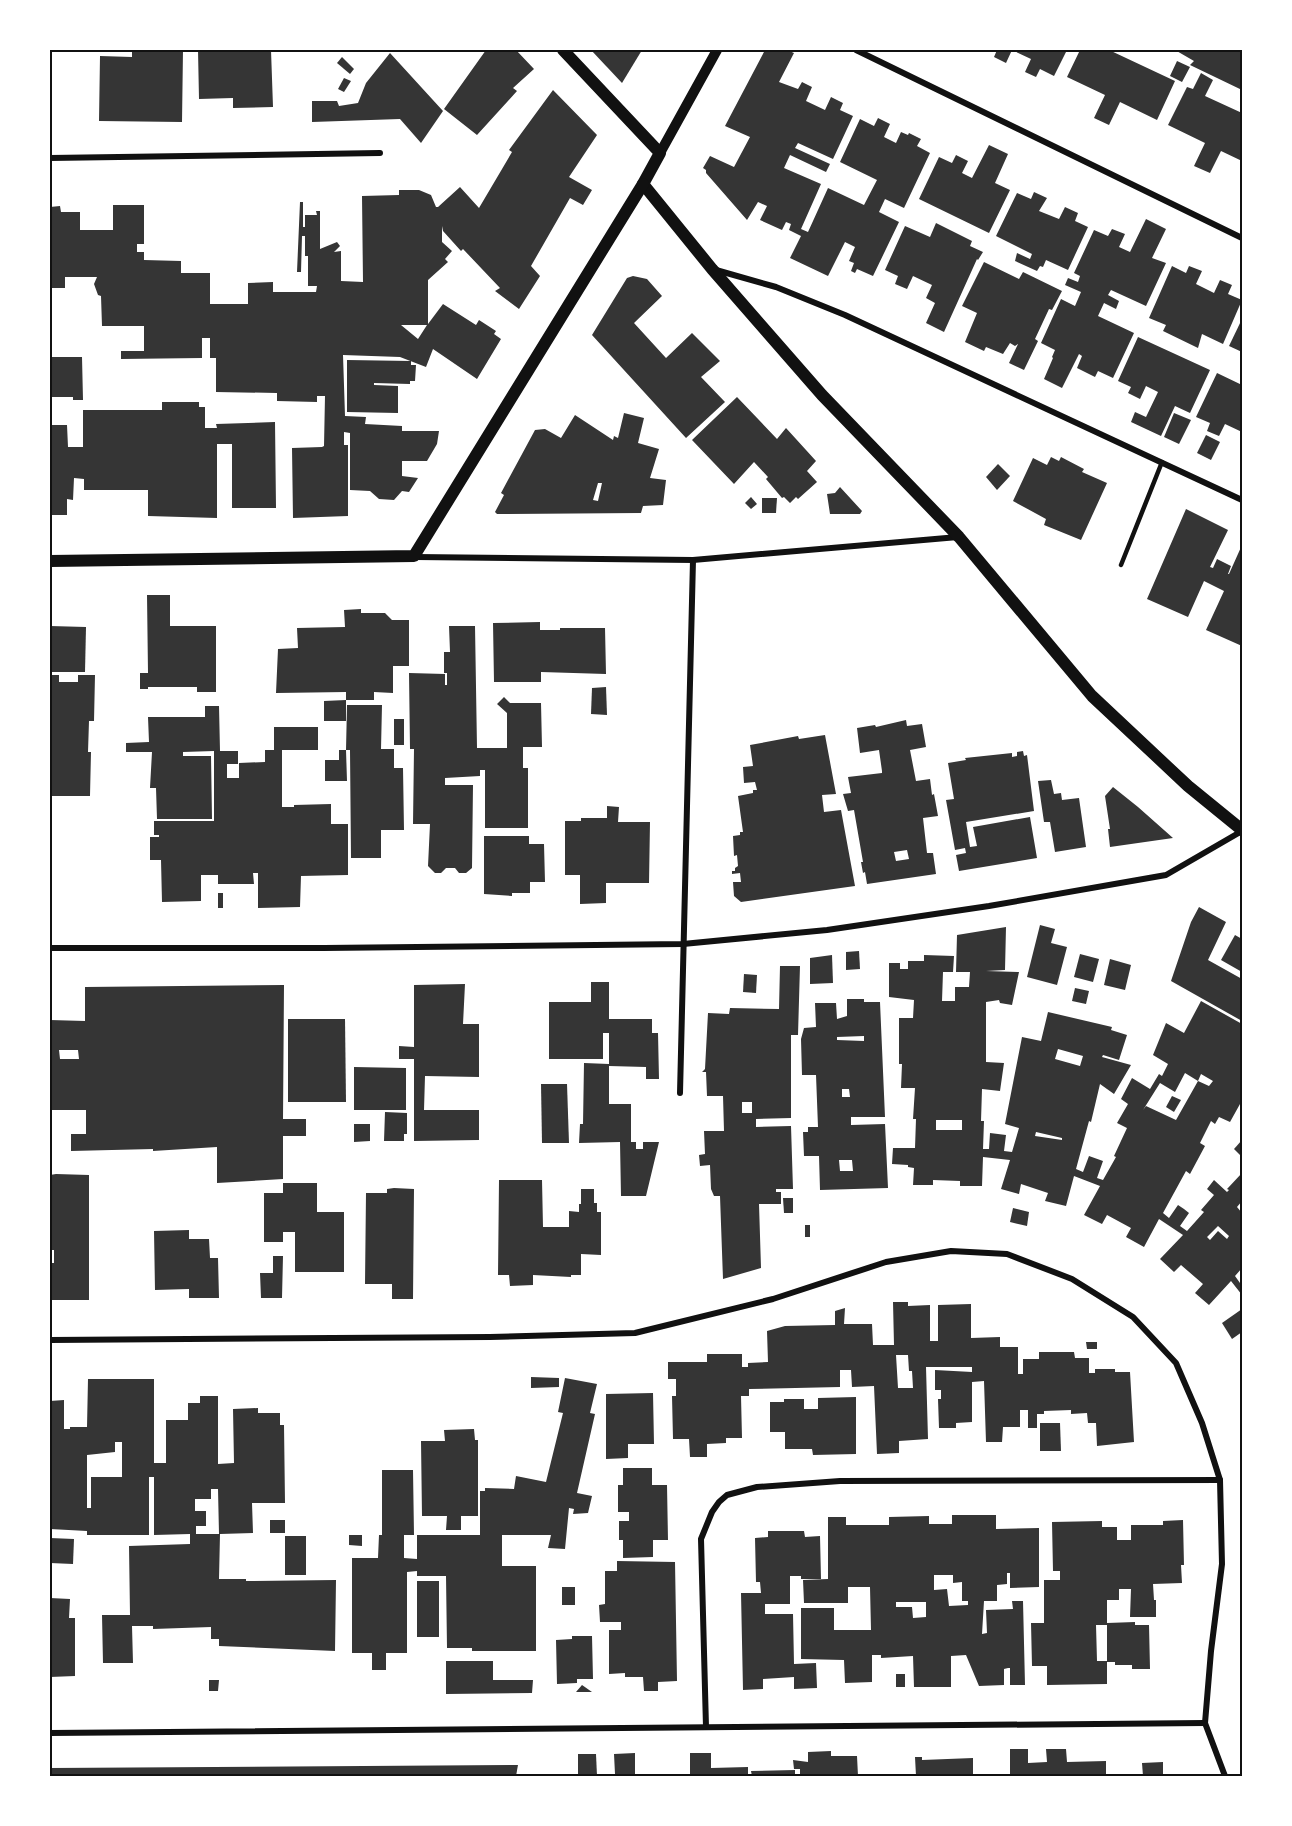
<svg xmlns="http://www.w3.org/2000/svg" width="1292" height="1826" font-family="'Open Sans',sans-serif">
  <style>
    .building { fill: #353535; fill-rule: evenodd }
    .lines { fill: none; stroke-linecap: round; stroke-linejoin: round }
    .service { stroke: #111; stroke-width: 4.5 }
    .minor { stroke: #111; stroke-width: 6 }
    .tertiary { stroke: #111; stroke-width: 10 }
    .secondary { stroke: #111; stroke-width: 12 }
    .neatline { fill: none; stroke: #111; stroke-width: 2 }
  </style>
  <rect width="100%" height="100%" fill="#fff"/>
  <!-- building -->
  <g class="building">
    <path d="M132 50H183L182 122 99 121 100 56 132 57Z"/>
    <path d="M198 50H271L273 107 233 108V98L199 99Z"/>
    <path d="M486 50H516L534 69 513 88 517 91 477 135 444 109Z"/>
    <path d="M591 50H642L622 83Z"/>
    <path d="M765 50H787L794 53 779 82 798 89 802 82 812 87 806 101 825 110 831 97 843 103 840 110 853 116 833 159 798 143 795 148 830 164 826 172 790 155 784 168 821 184 801 229 808 232 828 188 864 205 877 180 840 162 860 119 874 126 878 118 890 124 884 137 896 143 901 132 908 135 909 133 921 139 917 146 930 153 904 208 885 199 879 212 899 222 873 276 857 269 855 273 851 271 854 263 849 261 855 247 845 242 828 276 790 258 801 236 789 230 791 224 786 222 782 230 760 220 767 206 758 202 747 220 706 173V170L703 168 710 156 734 167 750 137 725 126Z"/>
    <path d="M997 50H1067L1054 76 1040 69 1036 77 1025 72 1031 59 1012 50 1006 63 994 57Z"/>
    <path d="M1080 50H1109L1175 81 1157 120 1120 102 1109 125 1094 118 1105 95 1067 77Z"/>
    <path d="M1175 50H1242V90L1190 65 1194 61Z"/>
    <path d="M390 53 443 111 421 143 400 119 312 122V101H337L339 106 358 103 366 83Z"/>
    <path d="M342 57 354 69 350 74 337 63Z"/>
    <path d="M1177 61 1190 67 1182 82 1170 76Z"/>
    <path d="M1201 73 1213 80 1205 96 1242 113V161L1221 151 1210 173 1194 166 1205 143 1168 125 1187 87 1193 89Z"/>
    <path d="M344 78 351 81 344 92 338 89Z"/>
    <path d="M553 90 597 135 569 177 592 190 583 205 570 198 531 266 540 276 519 309 495 291 500 288 463 249 461 251 443 231 442 226V242L452 251 445 259 448 262 428 280V324L443 304 476 325 479 320 496 331 494 334 501 339 477 379 433 349 426 367 400 357 343 355 345 416 366 417 365 424 402 426V431H439L437 444 427 461H402V476L418 478 409 492 402 491 394 500 379 499 370 491 350 490V433L344 432V445H348V516L293 518 292 448 322 447 324 446 325 396H317V402L277 401V393L216 392V358H210V338H202V358L121 359V351H144V326H102L101 296 98 295 94 284 97 277H65V288H50V207L60 206 61 212H80V230H113V205H144V244H137V252H144V260L181 261V273H210V304H248V283L273 282V292H316L317 286H308V256H305V236H302L301 272H297L300 202H303V227H305V215H317L316 211H320V249L337 242 340 246 334 252 341 251V281L363 282 362 196 399 195V190H419L431 195 436 207H438L460 187 479 208 512 152 509 150ZM401 325H427L418 339Z"/>
    <path d="M989 145 1008 154 995 183 1010 190 989 233 919 199 939 157 952 163 956 155 968 161 962 173 972 178Z"/>
    <path d="M1034 192 1047 198 1039 211 1059 219 1065 207 1078 213 1075 221 1088 227 1068 270 1046 260 1043 267 1040 266 1037 271 1015 261 1017 253 1030 259 1032 254 996 236 1017 193 1031 199Z"/>
    <path d="M1146 219 1166 229 1152 258 1166 263 1146 306 1111 290 1108 295 1119 301 1116 309 1104 303 1098 316 1134 333 1113 378 1098 371 1095 377 1077 368 1082 356 1079 354 1062 388 1044 379 1053 358 1052 357 1055 350 1041 343 1061 299 1075 306 1081 292 1065 285 1068 278 1078 282 1080 276 1074 273 1094 230 1108 236 1112 229 1125 234 1119 247 1130 252Z"/>
    <path d="M936 223 972 241 970 246 983 252 978 260 977 259 944 332 926 323 935 303 926 298 932 285 913 276 907 289 895 284 898 276 885 270 905 226 930 237Z"/>
    <path d="M984 262 1019 279 1023 272 1062 291 1052 310 1049 309 1035 339 1038 341 1024 370 1009 363 1018 344 1015 346 1010 343 1003 354 986 347 984 351 965 342 977 313 962 306Z"/>
    <path d="M1172 266 1186 273 1189 266 1202 271 1196 284 1214 293 1220 280 1232 285 1228 294 1242 300 1223 344 1202 334 1198 348 1163 331 1166 325 1149 318Z"/>
    <path d="M633 276 647 279 662 296 634 323 666 358 692 333 720 361 701 377 725 402 686 438 592 335 627 278Z"/>
    <path d="M1242 319V352L1229 346Z"/>
    <path d="M1138 337 1210 370 1190 413 1175 406 1161 436 1131 422 1135 412 1146 417 1158 392 1146 386 1140 399 1128 393 1131 387 1118 381Z"/>
    <path d="M50 357H82L83 400H73V397H50Z"/>
    <path d="M347 360 411 361V365H416L415 381H410V384L374 383V385L398 386V413L347 412Z"/>
    <path d="M1217 373 1242 385V432L1225 424 1219 436 1207 431 1210 423 1196 417Z"/>
    <path d="M737 397 777 439 786 428 816 461 807 471 817 482 798 499 796 497 790 503 784 497 782 498 766 479 768 477 754 462 734 484 692 440Z"/>
    <path d="M162 402H199V407H205V428H217L216 424 275 422 276 508H232V444H217V518L148 516V490H84V479L74 478 73 500 67 499V515H50V425H67L68 447H83V410H162Z"/>
    <path d="M624 413 644 418 638 443 659 449 650 478 666 480 663 505 643 506 641 513 497 514 495 512 504 495 501 493 535 430 545 429 561 438 575 415 613 440 614 436 618 438ZM598 483H602L598 501 593 500Z"/>
    <path d="M1174 413 1191 420 1179 444 1164 437Z"/>
    <path d="M1206 435 1220 442 1211 460 1197 453Z"/>
    <path d="M1051 457 1059 461 1061 457 1084 469 1082 472 1107 483 1081 540 1044 525 1046 519 1013 501 1033 458 1047 465Z"/>
    <path d="M998 464 1010 476 997 490 986 477Z"/>
    <path d="M840 487 862 511 860 514H830L827 494 835 493Z"/>
    <path d="M751 497 757 504 751 509 745 503Z"/>
    <path d="M762 498H777L776 513H762Z"/>
    <path d="M1186 509 1228 530 1210 567 1213 568 1217 559 1231 566 1228 574H1229L1242 545V646L1206 630 1224 591 1204 581 1188 617 1147 599Z"/>
    <path d="M147 595H170V626H216V692H197V687H148V689H140V673H148Z"/>
    <path d="M361 609V613H385L392 620H409V666H393V693L374 692V700H346V692L276 693 278 649 298 648 297 628 345 627 344 610Z"/>
    <path d="M540 622V630H560V628H605L606 674 541 672V682H494L493 623Z"/>
    <path d="M50 626 86 627 85 672H50Z"/>
    <path d="M449 626H475L477 748H507V713L497 704 504 697 510 703H541L542 747H523V768H528V828H485V770H480V776L445 778V785H473L472 868 466 873H459L455 868H446L441 873H435L428 866 430 824H413L414 749H410L409 673 445 674V685H447V673H444V652H450Z"/>
    <path d="M50 675H59V682H78V675H95L94 721H89L88 752H91L90 796H50Z"/>
    <path d="M606 687 607 715 591 714 592 688Z"/>
    <path d="M346 700V721H324V701Z"/>
    <path d="M347 705H382L381 749H394V768H403L404 830H381V858H351L350 750H346Z"/>
    <path d="M205 706H219L220 751H238V764H227V778H239V763L265 762V750H274V727H318V750H282V807H294V805L331 804V824H348V875L301 876 300 907 258 908V873H253L254 884H218V875H201V901L162 902 161 860H150V837H159V835H154V821H214V751L183 752V756H211L212 819H157L156 788H150L152 752H126V743L149 742 148 717H205Z"/>
    <rect x="394" y="719" width="10" height="26"/>
    <path d="M906 720 907 726 922 724 926 747 910 750 916 781 930 779 932 795 934 794 938 816 923 818 927 853H933L936 874 867 884 865 872 863 873 861 862H863L854 810 848 811 843 794 851 793 848 777 882 773V771L879 750 860 753 857 728 875 725 876 727ZM907 850 909 859 896 861 894 852Z"/>
    <path d="M825 735 836 794 822 795 824 812 841 810 855 886 741 902 734 896 733 882H741L740 873 732 874V871H735V868L738 866 737 855 734 856 733 836 740 835V832H743L738 796 753 793V790H757L755 782 744 783 743 767 753 766 750 745 798 736 799 739Z"/>
    <path d="M339 750H346L347 781H325V760H339Z"/>
    <path d="M1023 751 1024 756 1027 755 1034 811 966 822 970 847 977 846 973 827 1030 817 1037 858 959 871 956 855 966 853 965 848 955 850 946 800 954 799 948 763 966 760 965 758 1012 753V757L1017 756V752Z"/>
    <path d="M1051 780 1054 794 1061 793 1062 800 1079 798 1086 847 1055 852 1050 822H1044L1038 781Z"/>
    <path d="M1113 787 1138 807 1173 838 1110 847 1108 829H1110L1105 796Z"/>
    <path d="M607 806 619 807 618 822H650L649 883H606V903L580 904V875H565V821H581V818H607Z"/>
    <path d="M484 836H529V844H544L545 882H530V893H512V896L484 894Z"/>
    <rect x="218" y="893" width="5" height="15"/>
    <path d="M1199 907 1226 922 1208 960 1242 979V1021L1171 981 1191 922Z"/>
    <path d="M1040 925 1055 929 1051 943 1067 947 1057 985 1027 977Z"/>
    <path d="M1006 927 1005 970 986 971 1019 972 1012 1005 1000 1003 999 1000 986 1002V1062L1004 1063 1000 1091 982 1089 981 1121H984L983 1149H989L990 1133 1006 1135 1004 1151 1012 1152 1019 1128 1005 1124 1022 1037 1041 1041 1048 1012 1112 1027 1111 1030 1127 1035 1119 1060 1103 1055 1102 1057 1131 1065 1114 1094 1100 1084 1091 1122 1089 1121 1076 1169 1083 1172 1089 1156 1103 1161 1097 1178 1103 1180 1116 1157 1114 1156 1127 1128 1117 1123 1128 1104 1121 1099 1132 1078 1150 1089 1159 1074 1162 1076 1168 1064 1153 1055 1166 1023 1184 1033 1201 1001 1242 1024V1105L1240 1104 1230 1122 1219 1117 1215 1124 1211 1121 1200 1143 1205 1146 1190 1174 1186 1171 1163 1213 1169 1218 1178 1205 1184 1209 1189 1213 1180 1226 1187 1231 1204 1212 1201 1210 1214 1195 1207 1189 1214 1180 1227 1192 1229 1190 1227 1189 1242 1173V1201L1237 1207 1242 1213V1268L1235 1276 1240 1283 1242 1281V1295L1231 1281 1209 1305 1195 1293 1203 1284 1181 1265 1174 1272 1160 1259 1183 1235 1159 1219 1144 1247 1126 1237 1131 1228 1107 1215 1102 1224 1084 1215 1100 1186 1074 1176 1066 1206 1045 1201 1048 1193 1021 1184 1019 1194 1001 1189 1010 1160 983 1157 982 1186H960V1181L933 1180V1185H913L914 1168 908 1167V1165L892 1164 893 1148H915L916 1119H913L915 1088H901L902 1064H899V1018H913L914 1000 889 997V963H900V969H908V961H924V955L954 956 953 972H943L942 1001H955V987H969L970 972H956L957 935ZM1058 1049 1083 1056 1080 1066 1055 1059ZM1185 1073 1198 1081 1176 1120 1146 1106 1143 1110 1160 1083 1175 1092ZM1201 1074 1213 1081 1209 1086 1198 1081ZM936 1120H962V1130H936ZM1036 1132 1062 1138V1140L1035 1136ZM1218 1226 1229 1236 1227 1239 1218 1231 1210 1240 1207 1237Z"/>
    <path d="M1235 935 1242 939V972L1221 960Z"/>
    <path d="M859 951 860 969 846 970V952Z"/>
    <path d="M1080 954 1099 959 1093 982 1074 977Z"/>
    <path d="M832 955 833 983 810 984V958Z"/>
    <path d="M1110 959 1131 965 1125 990 1104 985Z"/>
    <path d="M780 966H800L798 1035H791V1118L756 1119V1127L791 1126 793 1189H776V1192H781V1204H759L761 1268 723 1279 720 1196H714L711 1189 710 1165 700 1166 699 1155 705 1154 704 1131H724L723 1096H707L706 1072H702L705 1069 708 1013 729 1014 730 1008 779 1009ZM742 1102H752V1113H742Z"/>
    <path d="M744 974 757 975 756 993 743 992Z"/>
    <path d="M591 982H609V1019H652V1033H658L659 1079H646V1067L609 1066V1104H631V1142H636V1149H643V1142H659L646 1196H621L620 1142 579 1143 580 1124H583L584 1063 609 1064V1033H603V1059H549V1002H591Z"/>
    <path d="M465 984 463 1024H479V1077L425 1076 424 1110H479V1140L414 1141V1059H399V1046L414 1047V985Z"/>
    <path d="M284 985 283 1119H306V1136H283V1179L217 1183V1147L153 1151V1149L71 1151V1134H86V1110H50V1020L85 1021V987ZM59 1050H78L79 1059H60Z"/>
    <path d="M1075 988 1089 991 1086 1004 1072 1001Z"/>
    <path d="M847 999H864V1002H880L885 1117H851V1125L885 1124 888 1188 820 1190 819 1156H804L803 1132H808V1127H818L816 1075H802L801 1039 804 1028 816 1027 815 1003H836L837 1019 847 1016ZM864 1036V1041L837 1040V1037ZM842 1089H849L850 1097H842ZM839 1160H852L853 1171H840Z"/>
    <path d="M288 1019H345L346 1102H288Z"/>
    <path d="M354 1067 406 1068V1110H354Z"/>
    <path d="M541 1084H567L569 1143H542Z"/>
    <path d="M1172 1096 1181 1100 1174 1112 1166 1107Z"/>
    <path d="M385 1112 407 1113V1134H404V1141H384Z"/>
    <path d="M354 1124H370V1141L354 1142Z"/>
    <path d="M1242 1140V1157L1234 1149Z"/>
    <path d="M56 1174 89 1175V1300H50V1263H54V1250H50V1175Z"/>
    <path d="M499 1180H542L543 1227H569V1211L579 1212V1204H581V1189H594V1203H597V1212H601V1255L581 1254V1275H571V1277L533 1275V1285L510 1286 509 1275H498Z"/>
    <path d="M283 1183H317V1212H344V1272H295V1232H283V1242H264V1193H283Z"/>
    <path d="M394 1188 414 1189 413 1299H392V1284H365L366 1193H387V1189Z"/>
    <path d="M783 1198H793V1213H784Z"/>
    <path d="M1013 1208 1029 1212 1027 1226 1010 1222Z"/>
    <rect x="805" y="1225" width="5" height="12"/>
    <path d="M189 1230V1239H209L210 1258H218L219 1298H189V1289L155 1290 154 1231Z"/>
    <path d="M273 1256H283L282 1298H261L260 1273H273Z"/>
    <path d="M893 1302H908V1306L930 1305V1341H938V1305L971 1304V1338L1000 1337V1347H1018V1374H1023V1359H1039V1352H1074L1075 1358H1089V1373H1095V1369H1115V1372H1130L1134 1442 1097 1446 1096 1423H1088L1087 1413 1071 1414V1410L1044 1411V1414H1037V1428H1028V1410H1020V1427H1003L1002 1442H986L984 1381 972 1382V1422L956 1423V1428H939L938 1399H941V1390H935V1370L972 1372V1367H926L928 1439 899 1441V1453L877 1454 874 1386 852 1387 851 1370H840V1387L749 1389V1396H741L742 1438H726V1443L707 1444V1457H690L689 1439H673L672 1396H676V1379H668V1362H707V1354H742V1367H748V1363L768 1362 767 1331 785 1326 835 1325V1311L845 1308 844 1324H872L873 1345H894ZM896 1355H908L909 1371H912L913 1388H898Z"/>
    <path d="M1242 1309V1332L1232 1339 1222 1323Z"/>
    <path d="M1086 1342H1097V1349H1087Z"/>
    <path d="M531 1377 559 1378V1387L531 1388Z"/>
    <path d="M565 1378 597 1384 590 1413 595 1414 577 1493 592 1496 588 1513 573 1514 574 1509 569 1508 565 1549 548 1548 551 1535H502V1566H536V1651H472V1648H447L446 1576H417V1571L407 1572V1653H386V1670H372V1653H352V1558H378L379 1535H382V1470H413L414 1535H404V1558L417 1559V1535H480V1491H485V1488L514 1489 516 1476 546 1482 563 1413 558 1412Z"/>
    <path d="M88 1379H154V1463H166V1420H188V1403H200V1396H218V1464L234 1463 233 1409 258 1408V1413H280V1425H284L285 1503H252L253 1533 220 1534 219 1579H246V1581L336 1580 335 1651 219 1646V1639H211V1627L153 1629V1626H132L133 1663H103L102 1615H130L129 1546 190 1544V1534L154 1535V1477H149V1535H87V1531L50 1529V1401L64 1400V1429H70V1427H87ZM115 1442H122V1477H91V1508H87V1455L115 1452ZM211 1489H218L219 1534H196V1526H206V1511H195V1499H211Z"/>
    <path d="M653 1393 654 1444H628V1458L606 1459V1394Z"/>
    <path d="M856 1397V1454L813 1455 812 1449H785V1432H770V1402H784V1399H804V1409H818V1398Z"/>
    <path d="M1040 1423H1060L1061 1451H1040Z"/>
    <path d="M474 1429 475 1440H478V1516H461V1530H446L447 1516H422L421 1441H445L444 1430Z"/>
    <path d="M623 1468H652V1485H667L668 1540H653V1557L623 1558V1540H619V1521H629V1512H618V1485H623Z"/>
    <path d="M952 1515H996V1529L1039 1528V1587L1010 1588V1573H1007V1584L997 1585V1601H984L982 1634 987 1633 986 1610 1013 1609 1012 1601H1023L1025 1685H1010V1668H1008L1004 1669V1685L979 1686 966 1655 951 1656V1687H914L913 1656 881 1658V1655H872V1682L845 1683 844 1660 801 1659V1608H834V1630H871L870 1587H848V1603H804L803 1580 828 1579V1517H846V1525H889V1517L929 1516V1524H952ZM934 1575H953V1583L962 1582V1601H968V1605L949 1606 947 1589 934 1590ZM896 1602H926V1617L913 1618 912 1607H896Z"/>
    <rect x="270" y="1520" width="15" height="13"/>
    <path d="M1183 1520 1184 1565H1181L1182 1583 1153 1584 1154 1600H1156V1617H1130L1131 1589H1119V1600H1107V1623L1135 1622V1625H1149L1150 1669H1132V1665H1115V1662H1107V1661V1684L1047 1685V1666H1032L1031 1623H1044V1580H1060V1571H1053L1052 1522 1102 1521V1527H1117V1540H1131V1525H1163V1521ZM1096 1625H1107V1661H1097Z"/>
    <path d="M768 1531H804L805 1537 820 1536 821 1579H801V1576H790V1604H765V1614H793L794 1664 816 1663 817 1688 794 1689V1677L763 1679V1689L743 1690 741 1593H761L760 1582H756L755 1538 768 1537Z"/>
    <path d="M349 1535H362V1546L349 1545Z"/>
    <rect x="285" y="1536" width="21" height="39"/>
    <path d="M50 1538 74 1539 73 1564 50 1563Z"/>
    <path d="M617 1561 675 1562 677 1681 658 1682V1691H644L643 1677H625V1673L609 1674V1630H621V1622H600L599 1605 605 1604V1571H617Z"/>
    <rect x="417" y="1581" width="22" height="56"/>
    <rect x="562" y="1587" width="13" height="18"/>
    <path d="M50 1598 70 1599 69 1618H75V1676L50 1677Z"/>
    <path d="M572 1636H592L593 1679H577V1683L557 1684 556 1640 572 1639Z"/>
    <path d="M446 1661H493V1680H533L532 1693 446 1694Z"/>
    <rect x="896" y="1674" width="9" height="13"/>
    <path d="M209 1680H219L218 1691H209Z"/>
    <path d="M582 1685 592 1692H576Z"/>
    <path d="M1010 1749H1028V1763L1047 1762 1046 1749H1066L1067 1762 1106 1761V1776H1010Z"/>
    <path d="M831 1751V1756H857L858 1776H800V1769H794L793 1760 808 1762V1752Z"/>
    <path d="M635 1753V1776H607V1775L615 1774 614 1754Z"/>
    <path d="M690 1753H711V1768L748 1767V1776H690Z"/>
    <path d="M578 1754H596L597 1776H578Z"/>
    <path d="M915 1757H922V1760L973 1758V1776H916Z"/>
    <path d="M1163 1762V1776H1143L1142 1763Z"/>
    <path d="M518 1765 516 1776H50V1768Z"/>
    <path d="M795 1770V1776H752L751 1771Z"/>
    <rect x="539" y="1774" width="21" height="2"/>
  </g>
  <g class="lines">
    <!-- service -->
    <path class="service" d="M1121 565 1162 462"/>
    <!-- minor -->
    <g class="minor">
      <path d="M856 50 1242 238"/>
      <path d="M50 158 380 153"/>
      <path d="M716 270 776 287 845 315 1242 500"/>
      <path d="M415 557 693 560 958 537"/>
      <path d="M50 948H324L683 944 827 930 989 906 1166 875 1242 831"/>
      <path d="M680 1093 693 560"/>
      <path d="M50 1340 490 1337 635 1333 773 1299 886 1262 951 1251 1007 1254 1072 1279 1133 1317 1176 1363 1202 1423 1220 1480 1222 1564 1211 1651 1205 1723 1225 1776"/>
      <path d="M706 1727 701 1539 712 1512 719 1502 727 1495 757 1487 840 1481 1220 1480"/>
      <path d="M50 1733 1205 1723"/>
    </g>
    <!-- tertiary -->
    <path class="tertiary" d="M660 153 717 50"/>
    <!-- secondary -->
    <g class="secondary">
      <path d="M563 50 660 153 643 184 712 269 822 395 959 537 1092 696 1188 786 1242 830"/>
      <path d="M50 561 414 556 643 184"/>
    </g>
  </g>
  <!-- border -->
  <rect width="1292" height="1826" fill="none" stroke="#ffffff" stroke-width="102"/>
  <rect x="51" y="51" width="1190" height="1724" class="neatline"/>
</svg>
